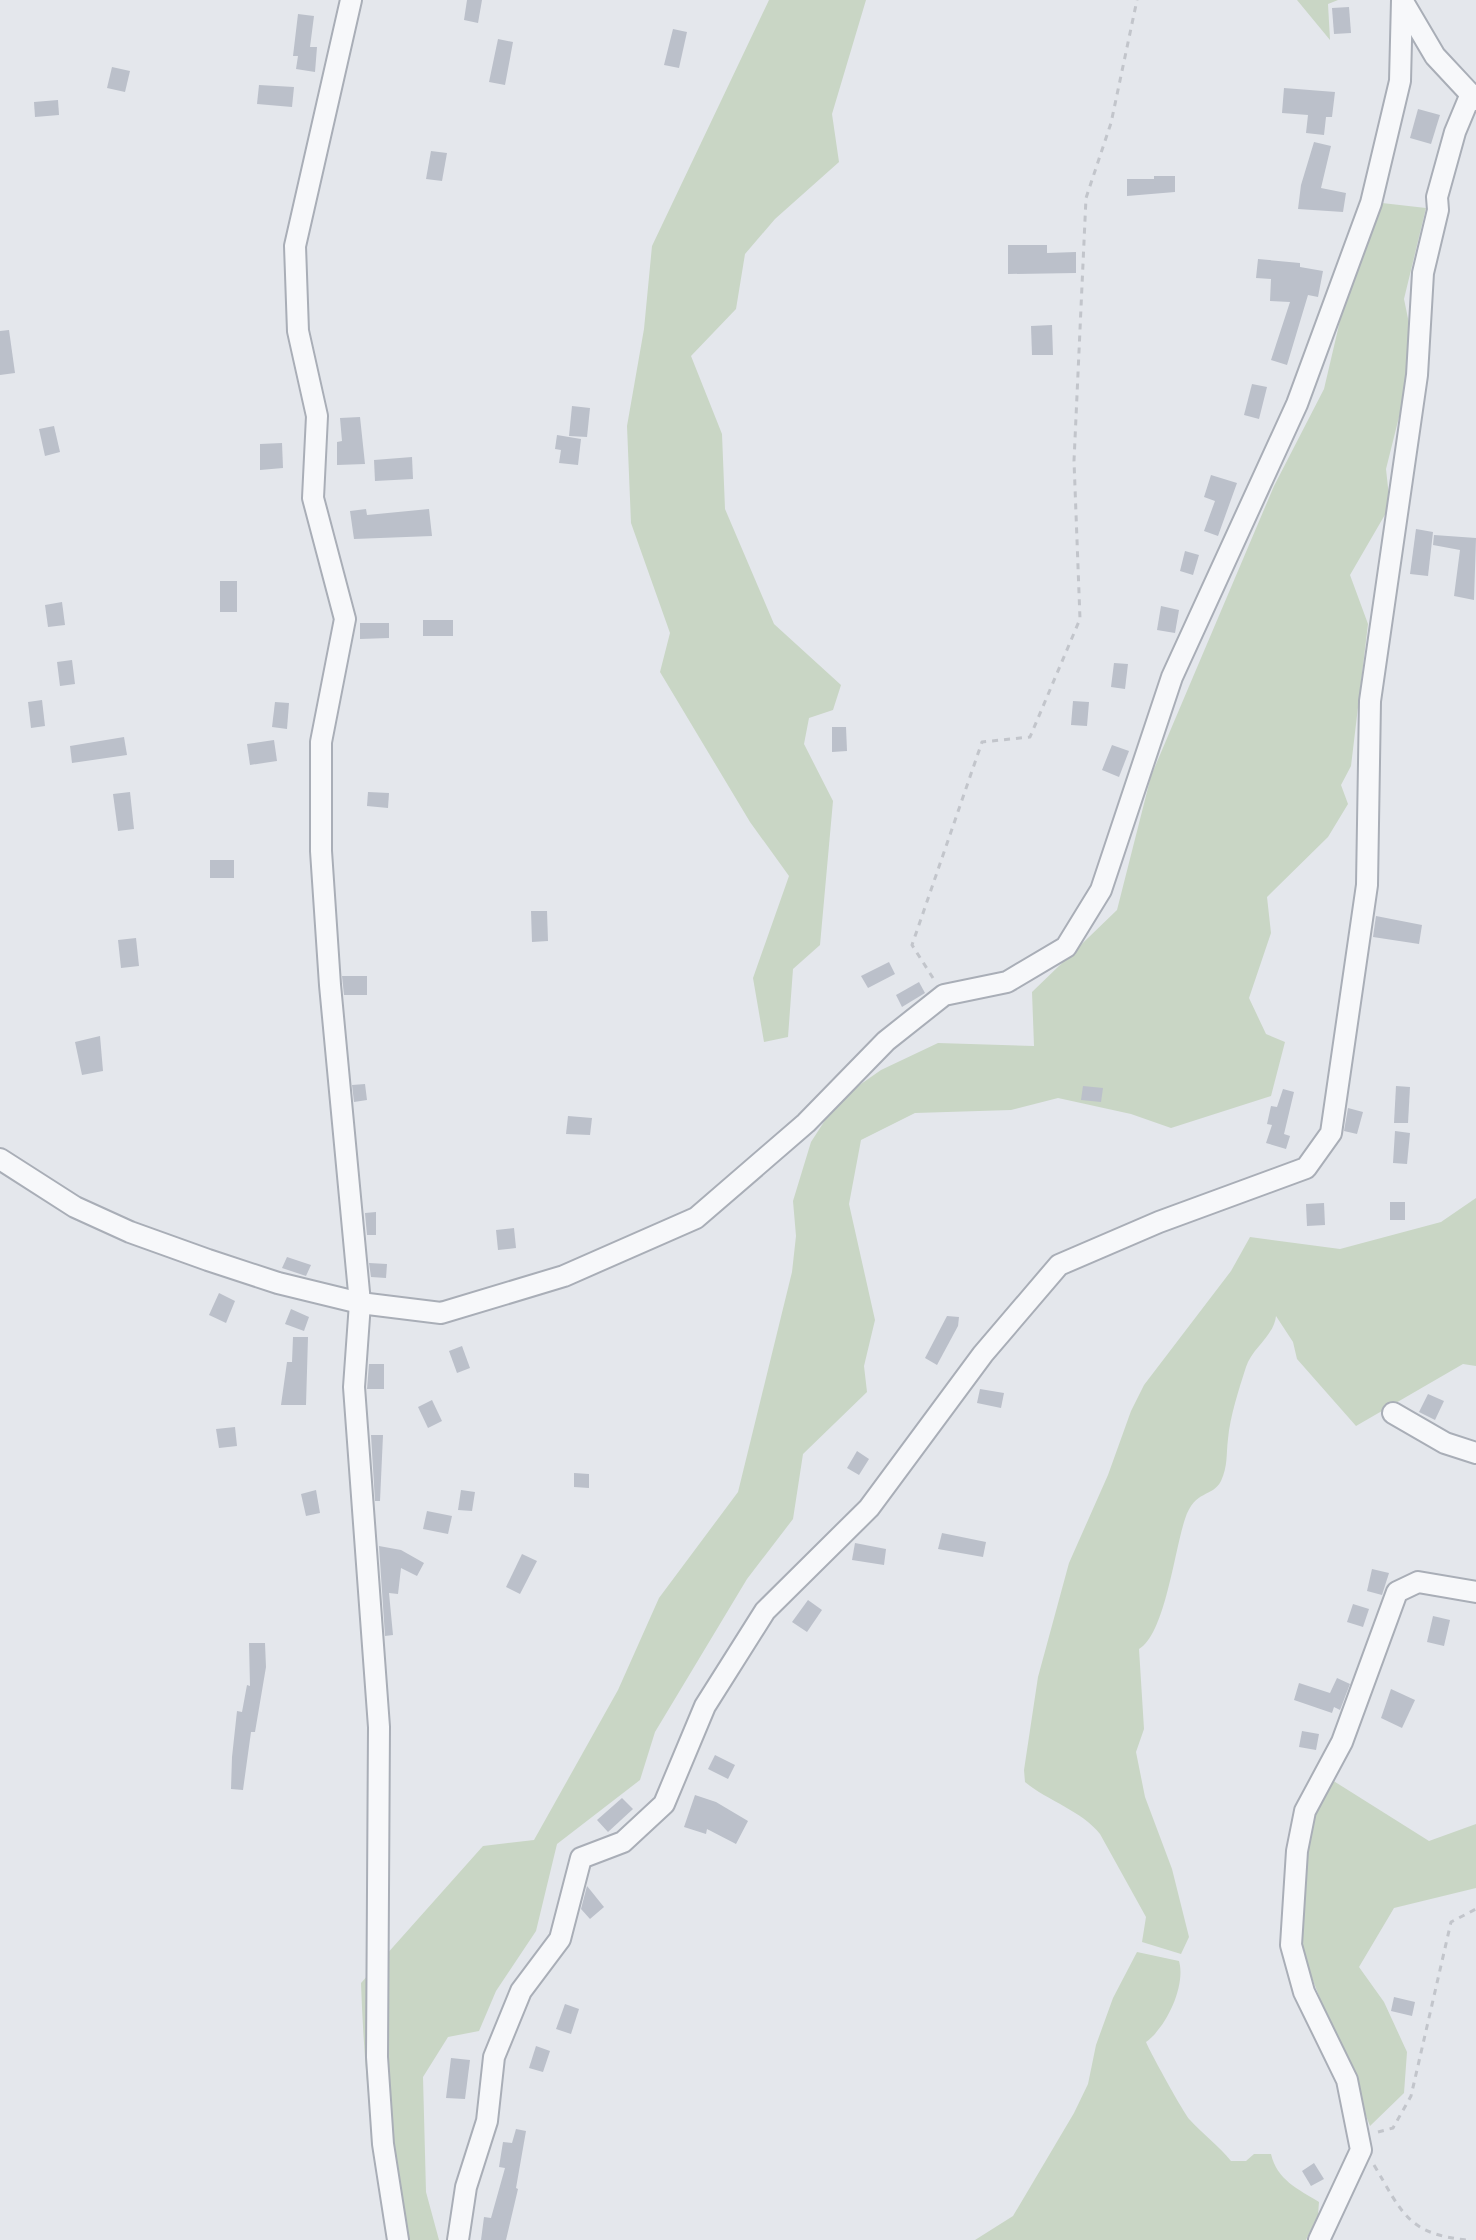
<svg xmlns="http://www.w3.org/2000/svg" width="1476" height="2240" font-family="'Archivo Narrow',sans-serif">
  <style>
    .green { fill: #c9d6c5 }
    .building { fill: #bbc0ca }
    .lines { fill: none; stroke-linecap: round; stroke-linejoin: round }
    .minor-casing { stroke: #a9aeb7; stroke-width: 24 }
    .path { stroke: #c2c5cb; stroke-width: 3; stroke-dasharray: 6 6; stroke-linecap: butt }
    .minor { stroke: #f7f8fa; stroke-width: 20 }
  </style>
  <rect width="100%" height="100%" fill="#e4e7ec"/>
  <!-- green -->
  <g class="green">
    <path d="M769 0H866L832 114 839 162 775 219 745 254 736 309 691 356 722 434 725 509 774 624 841 685 833 710 809 718 804 744 833 801 820 945 793 969 788 1037 764 1042 753 978 789 876 750 822 660 672 670 633 631 523 627 426 644 329 652 246Z"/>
    <path d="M1297 0H1338L1328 4 1330 40Z"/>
    <path d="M1382 203 1426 208 1404 299 1415 353 1386 469 1390 506 1350 575 1368 624 1351 766 1341 785 1348 804 1328 837 1267 897 1271 933 1249 998 1266 1034 1285 1042 1271 1096 1171 1128 1131 1114 1058 1098 1011 1110 915 1113 861 1140 849 1204 875 1320 864 1366 867 1392 803 1454 793 1519 747 1579 655 1732 640 1780 557 1844 536 1931 496 1991 479 2031 448 2037 423 2077 426 2192 439 2240H391C372 2154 364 2070 361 1983L483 1846 534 1840 618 1690 659 1598 738 1492 792 1272 796 1236 793 1201 811 1142 838 1100 881 1070 938 1043 1034 1046 1032 992 1117 910 1151 776 1274 486 1324 389 1342 312Z"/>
    <path d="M1476 1198V1366L1463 1364 1356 1426 1297 1359 1293 1342 1276 1316C1274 1336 1252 1348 1246 1367 1239 1389 1230 1416 1228 1439 1226 1455 1228 1466 1221 1481 1212 1498 1195 1489 1185 1519 1174 1552 1165 1634 1139 1649L1144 1729 1136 1752 1145 1797 1172 1869 1189 1937 1181 1954 1142 1942 1146 1917 1100 1834C1082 1811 1048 1801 1025 1782L1024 1770 1038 1677 1069 1563 1108 1475 1131 1411 1144 1385 1231 1271 1250 1237 1340 1249 1441 1222Z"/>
    <path d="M1332 1780 1429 1841 1476 1824V1888L1394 1908 1359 1967 1384 2002 1407 2052 1404 2093 1370 2126 1299 1945 1304 1853 1317 1810Z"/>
    <path d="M1137 1952 1179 1961C1186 1985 1167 2027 1146 2042 1150 2052 1183 2112 1190 2120 1203 2134 1219 2146 1231 2161H1246L1254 2154H1271C1277 2180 1298 2189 1319 2202L1318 2215 1306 2240H975L1013 2216 1074 2113 1088 2084 1096 2045 1113 1998Z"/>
  </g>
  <!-- building -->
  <g class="building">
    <path d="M467 0H482L478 23 464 20Z"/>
    <path d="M1349 7 1351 33 1334 34 1332 8Z"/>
    <path d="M298 14 314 16 310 47H317L315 72 296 69 298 56H293Z"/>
    <path d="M673 29 687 32 679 68 664 65Z"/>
    <path d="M498 39 513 42 505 85 489 82Z"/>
    <path d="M112 67 130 71 125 92 107 88Z"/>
    <path d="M259 85 294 87 292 107 257 104Z"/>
    <path d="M1284 88 1335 92 1332 117H1326L1324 135 1306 133 1308 115 1282 113Z"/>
    <path d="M58 100 59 115 35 117 34 102Z"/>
    <path d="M1418 109 1440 115 1431 144 1410 138Z"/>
    <path d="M1314 142 1331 146 1321 188 1346 193 1343 212 1298 209 1301 185Z"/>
    <path d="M431 151 447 153 442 181 426 179Z"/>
    <path d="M1154 176H1175V192L1127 196V179H1154Z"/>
    <path d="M1008 245H1047V253L1076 252V273L1008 274Z"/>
    <path d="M1258 259 1300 263V267L1323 271 1318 297 1308 295 1287 365 1271 360 1290 302 1270 301 1271 279 1256 278Z"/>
    <path d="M1052 325 1053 355H1032L1031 326Z"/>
    <path d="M9 330 15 373 0 375V331Z"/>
    <path d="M1252 384 1267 387 1259 419 1244 415Z"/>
    <path d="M572 406 590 408 587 437 569 436Z"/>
    <path d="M360 417 365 464 337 465V442L342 441 340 418Z"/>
    <path d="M54 426 60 452 45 456 39 429Z"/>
    <path d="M557 435 581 439 578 465 559 463 561 450 555 449Z"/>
    <path d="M282 443 283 468 260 470V444Z"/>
    <path d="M412 457 413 479 375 481 374 460Z"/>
    <path d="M1211 475 1237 483 1218 536 1204 531 1215 501 1204 497Z"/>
    <path d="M366 509 367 515 429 509 432 536 354 539 350 511Z"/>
    <path d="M1416 529 1433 532 1428 576 1410 574Z"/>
    <path d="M1434 535 1476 538 1474 600 1454 596 1460 550 1433 545Z"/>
    <path d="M1185 551 1199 555 1193 575 1180 571Z"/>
    <rect x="220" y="581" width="17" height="31"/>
    <path d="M62 602 65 625 48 627 45 605Z"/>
    <path d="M1161 606 1179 610 1175 633 1157 630Z"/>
    <rect x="423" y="620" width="30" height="16"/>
    <path d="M360 623H389V638L360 639Z"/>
    <path d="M72 660 75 684 60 686 57 662Z"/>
    <path d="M1114 663 1128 664 1125 689 1111 687Z"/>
    <path d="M42 700 45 726 31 728 28 702Z"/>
    <path d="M1073 701 1089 702 1087 726 1071 725Z"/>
    <path d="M275 702 289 703 287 729 272 727Z"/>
    <path d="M832 727H846L847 751 832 752Z"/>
    <path d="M124 737 127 755 72 763 70 746Z"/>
    <path d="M274 740 277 761 250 765 247 744Z"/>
    <path d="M1112 745 1129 751 1119 777 1102 770Z"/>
    <path d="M130 792 134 829 118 831 113 794Z"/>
    <path d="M368 792 389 793 388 808 367 806Z"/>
    <rect x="210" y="860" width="24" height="18"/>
    <path d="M531 911H547L548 941 532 942Z"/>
    <path d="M1376 916 1422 925 1419 944 1373 937Z"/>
    <path d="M136 938 139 966 121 968 118 940Z"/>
    <path d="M889 962 895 974 868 988 861 976Z"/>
    <path d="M342 976H367V995H344Z"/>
    <path d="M919 982 925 993 902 1007 896 995Z"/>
    <path d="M100 1036 103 1071 82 1075 75 1042Z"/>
    <path d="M365 1084 367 1100 354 1102 352 1085Z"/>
    <path d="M1083 1086 1103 1088 1101 1102 1081 1100Z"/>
    <path d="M1396 1086 1410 1087 1408 1123H1394Z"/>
    <path d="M1283 1089 1294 1092 1284 1134 1290 1136 1286 1149 1266 1143 1272 1125 1267 1124 1271 1106 1277 1107Z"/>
    <path d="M1348 1108 1363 1112 1357 1134 1344 1131Z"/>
    <path d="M568 1116 592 1118 590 1135 566 1134Z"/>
    <path d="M1395 1131 1410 1133 1407 1164 1393 1163Z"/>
    <rect x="1390" y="1202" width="15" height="18"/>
    <path d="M1324 1203 1325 1225 1307 1226 1306 1204Z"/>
    <path d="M376 1212V1235H367L365 1213Z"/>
    <path d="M514 1228 516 1248 498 1250 496 1230Z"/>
    <path d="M287 1257 311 1265 306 1276 282 1268Z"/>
    <path d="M369 1263 387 1264 386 1278 371 1277Z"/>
    <path d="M219 1293 235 1301 226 1323 209 1315Z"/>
    <path d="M291 1309 309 1317 304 1331 285 1324Z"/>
    <path d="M947 1316 959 1317 958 1326 937 1365 925 1358Z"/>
    <path d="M293 1337H308L306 1405H281L287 1362H292Z"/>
    <path d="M462 1346 470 1368 457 1373 449 1351Z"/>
    <path d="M369 1364H384V1389H367Z"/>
    <path d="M980 1389 1004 1393 1001 1408 977 1403Z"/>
    <path d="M1428 1394 1444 1401 1435 1420 1419 1412Z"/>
    <path d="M432 1400 442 1421 428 1428 418 1407Z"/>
    <path d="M235 1427 237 1446 219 1448 216 1429Z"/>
    <path d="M371 1435H383L380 1501H375Z"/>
    <path d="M857 1451 869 1459 859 1475 847 1468Z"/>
    <path d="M574 1473 589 1474V1488L574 1487Z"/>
    <path d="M316 1490 320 1513 306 1516 301 1494Z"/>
    <path d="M461 1490 475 1492 472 1511 458 1510Z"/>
    <path d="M427 1511 452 1516 448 1534 423 1529Z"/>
    <path d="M942 1533 986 1542 983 1557 938 1549Z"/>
    <path d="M855 1543 886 1549 884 1565 852 1560Z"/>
    <path d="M379 1546 401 1550 424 1563 417 1576 401 1568 398 1594 389 1593 393 1635 385 1636Z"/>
    <path d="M522 1554 537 1561 520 1594 506 1587Z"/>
    <path d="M1372 1569 1389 1573 1382 1595 1367 1591Z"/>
    <path d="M808 1600 822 1610 807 1632 792 1622Z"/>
    <path d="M1353 1604 1369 1609 1363 1627 1347 1622Z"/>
    <path d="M1433 1616 1450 1620 1444 1646 1427 1642Z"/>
    <path d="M249 1643H265L266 1667 255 1732H251L243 1790 231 1789 232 1757 237 1711 242 1712 247 1685 250 1686Z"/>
    <path d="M1337 1678 1350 1684 1340 1710 1334 1707 1332 1713 1294 1700 1299 1683 1330 1693Z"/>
    <path d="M1391 1689 1415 1700 1402 1728 1381 1718Z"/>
    <path d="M1302 1731 1319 1734 1316 1750 1299 1747Z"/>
    <path d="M715 1755 735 1765 728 1779 708 1769Z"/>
    <path d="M695 1795 716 1802 748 1821 736 1844 707 1829 706 1834 684 1827Z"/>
    <path d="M622 1798 633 1809 608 1832 597 1820Z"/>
    <path d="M587 1886 604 1907 590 1919 581 1909Z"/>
    <path d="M1394 1997 1415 2002 1412 2016 1391 2011Z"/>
    <path d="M565 2004 579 2009 571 2034 556 2029Z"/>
    <path d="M536 2046 550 2051 543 2072 529 2068Z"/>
    <path d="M451 2058 470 2060 465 2099 446 2098Z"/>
    <path d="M516 2129 526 2131 516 2188 518 2189 506 2240H481L484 2217 491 2218 505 2168 499 2167 503 2142 512 2143Z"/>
    <path d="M1314 2163 1324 2179 1311 2186 1302 2171Z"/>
  </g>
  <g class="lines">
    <defs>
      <g id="minor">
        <path d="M351 0 295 246 298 331 317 416 313 498 345 619 321 742V851L330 985 360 1303 354 1387 379 1727 377 2057 383 2144 398 2240"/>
        <path d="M1402 0 1435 56 1476 100"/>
        <path d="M0 1159 75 1207 130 1232 208 1260 278 1283 360 1303 441 1313 564 1276 696 1218 806 1123 886 1041 944 995 1007 982 1066 947 1101 890 1172 677 1297 404 1371 203 1400 81 1402 0"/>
        <path d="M1393 1413 1445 1443 1476 1453"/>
        <path d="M458 2240 466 2187 487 2121 494 2057 521 1991 560 1939 581 1858 623 1842 664 1804 705 1706 765 1611 869 1508 983 1354 1059 1265 1159 1222 1306 1168 1331 1133 1367 885 1370 701 1417 375 1423 273 1438 210 1437 197 1455 132 1470 96"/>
        <path d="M1319 2240 1361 2150 1347 2080 1304 1992 1291 1945 1297 1851 1305 1811 1342 1742 1397 1592 1418 1582 1476 1592"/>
      </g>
    </defs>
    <!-- minor casing -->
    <use href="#minor" class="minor-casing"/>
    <!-- path -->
    <g class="path">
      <path d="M933 978 912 945 982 742 1030 737 1080 619 1074 461 1086 198 1111 123 1137 0"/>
      <path d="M1378 2132 1393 2128 1411 2096 1451 1922 1476 1909"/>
      <path d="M1374 2165C1402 2212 1407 2234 1467 2240"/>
    </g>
    <!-- minor -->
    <use href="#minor" class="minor"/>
  </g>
</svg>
